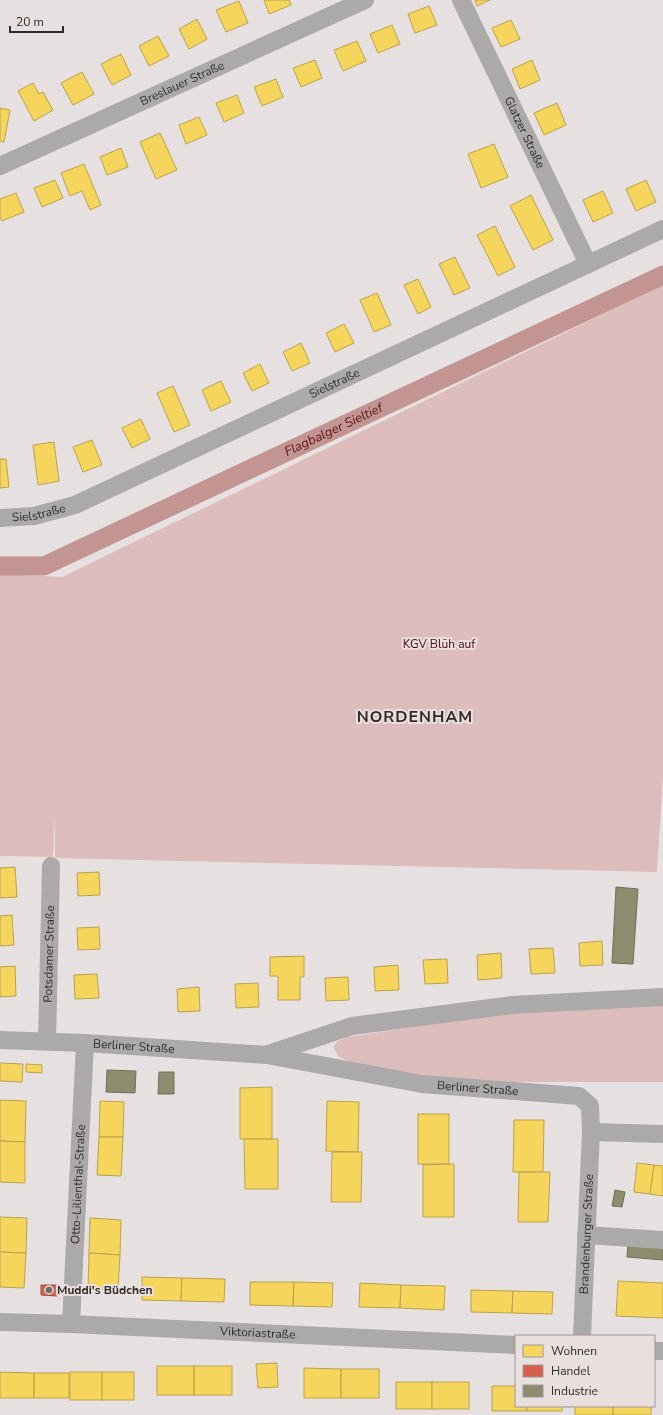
<svg xmlns="http://www.w3.org/2000/svg" width="663" height="1415" font-family="'Nunito Sans',sans-serif">
  <style>
    .green { fill: #ddbdbb }
    .homes { fill: #f6d55c; stroke: #baa24d }
    .shops { fill: #d6604d; stroke: #a45043 }
    .industry { fill: #8c8c6e; stroke: #706f5a }
    .lines { fill: none; stroke-linecap: round; stroke-linejoin: round }
    .canal { stroke: #c29592; stroke-width: 19 }
    .street { stroke: #acaaa9; stroke-width: 18 }
    .poi-dot { fill: #6f6b6a; stroke: #e8dfde; stroke-width: 1.5 }
    .labels { text-anchor: middle; dominant-baseline: central; stroke-width: 4; stroke-linejoin: round; paint-order: stroke }
    .street-label { font-size: 12px; fill: #2f2b2b; stroke: #e8dfde }
    .park-label { font-size: 12px; fill: #53060c; stroke: #e8dfde }
    .poi-label { font-size: 12px; font-weight: bold; fill: #2f2b2b; stroke: #e8dfde; text-anchor: start }
    .water-label { font-size: 13px; font-style: italic; fill: #5e1315; stroke: #e8dfde }
    .district-label { font-size: 16px; font-weight: bold; letter-spacing: 1px; fill: #302928; stroke: #e8dfde }
  </style>
  <rect width="100%" height="100%" fill="#e6e1e0"/>
  <!-- green -->
  <g class="green">
    <path d="M663 285V775L657 872 55 858V815L53 857 0 856V574L62 577Z"/>
    <path d="M663 1003V1082H492L412 1075 352 1063 339 1057 333 1047 338 1041 348 1037 510 1012Z"/>
  </g>
  <!-- homes -->
  <g class="homes">
    <path d="M264 0H289L291 5 269 14Z"/>
    <path d="M475 0H490L477 6Z"/>
    <path d="M239 1 248 23 226 32 216 10Z"/>
    <path d="M429 6 437 25 415 33 408 14Z"/>
    <path d="M197 19 207 39 189 49 179 29Z"/>
    <path d="M511 20 520 39 501 47 492 28Z"/>
    <path d="M392 25 400 44 378 53 370 34Z"/>
    <path d="M158 36 169 56 149 66 139 46Z"/>
    <path d="M357 41 366 61 343 71 334 50Z"/>
    <path d="M121 54 131 75 112 85 101 64Z"/>
    <path d="M315 60 322 78 301 87 293 68Z"/>
    <path d="M532 60 540 80 520 89 512 69Z"/>
    <path d="M82 72 94 94 73 105 61 83Z"/>
    <path d="M276 79 283 97 262 106 254 87Z"/>
    <path d="M33 83 39 94 43 92 53 110 34 121 18 91Z"/>
    <path d="M237 95 244 113 224 122 216 103Z"/>
    <path d="M557 103 566 125 544 135 534 113Z"/>
    <path d="M0 108 10 110 4 142 0 141Z"/>
    <path d="M199 117 207 135 186 144 179 125Z"/>
    <path d="M160 133 177 170 156 179 140 142Z"/>
    <path d="M494 144 508 177 481 188 468 154Z"/>
    <path d="M121 148 128 167 107 175 100 157Z"/>
    <path d="M84 164 101 205 90 210 82 191 70 196 61 173Z"/>
    <path d="M55 180 63 198 42 207 34 188Z"/>
    <path d="M646 180 656 202 636 211 626 189Z"/>
    <path d="M603 191 613 213 593 222 583 200Z"/>
    <path d="M16 193 24 212 2 221 0 217V199Z"/>
    <path d="M531 195 553 240 533 250 510 206Z"/>
    <path d="M495 226 515 267 498 276 477 235Z"/>
    <path d="M455 257 470 288 454 295 439 264Z"/>
    <path d="M418 279 431 307 418 314 404 285Z"/>
    <path d="M377 293 391 325 374 332 360 300Z"/>
    <path d="M344 324 354 343 335 352 326 333Z"/>
    <path d="M301 343 310 363 292 371 283 352Z"/>
    <path d="M260 364 269 383 252 391 243 373Z"/>
    <path d="M221 381 231 402 211 411 202 390Z"/>
    <path d="M173 386 190 425 174 432 157 393Z"/>
    <path d="M141 419 150 439 132 448 122 428Z"/>
    <path d="M92 440 102 465 83 472 73 447Z"/>
    <path d="M54 442 59 481 38 485 33 445Z"/>
    <path d="M0 459H6L9 487 0 488Z"/>
    <path d="M15 867 17 897 0 898V868Z"/>
    <path d="M99 872 100 895 78 896 77 873Z"/>
    <path d="M12 915 14 945 0 946V916Z"/>
    <path d="M99 927 100 949 78 950 77 928Z"/>
    <path d="M602 941 603 965 580 966 579 943Z"/>
    <path d="M553 948 555 973 531 974 529 949Z"/>
    <path d="M501 953 502 978 478 980 477 955Z"/>
    <path d="M304 956V977H300V1000H278V976H270V957Z"/>
    <path d="M447 959 448 983 425 984 423 960Z"/>
    <path d="M398 965 399 990 375 991 374 967Z"/>
    <path d="M15 966 16 996 0 997V967Z"/>
    <path d="M97 974 99 998 75 999 74 975Z"/>
    <path d="M348 977 349 1000 326 1001 325 978Z"/>
    <path d="M258 983 259 1007 236 1008 235 984Z"/>
    <path d="M199 987 200 1011 178 1012 177 989Z"/>
    <path d="M0 1063 23 1064 22 1082 0 1081Z"/>
    <path d="M26 1064 42 1065V1073L26 1072Z"/>
    <path d="M272 1087V1139H240V1088Z"/>
    <path d="M0 1100 26 1101 25 1142 0 1141Z"/>
    <path d="M100 1101 124 1102 123 1137H99Z"/>
    <path d="M327 1101 359 1102 358 1152 326 1151Z"/>
    <rect x="418" y="1114" width="31" height="50"/>
    <path d="M514 1120H544L543 1172H513Z"/>
    <path d="M99 1137H123L121 1176 97 1175Z"/>
    <path d="M244 1139H278V1189H245Z"/>
    <path d="M0 1141 25 1142V1183L0 1182Z"/>
    <path d="M332 1152H362L361 1202H331Z"/>
    <path d="M637 1163 654 1165 650 1194 634 1192Z"/>
    <path d="M454 1164V1217H423V1165Z"/>
    <path d="M654 1165 663 1166V1196L650 1194Z"/>
    <path d="M519 1172H550L548 1222H518Z"/>
    <path d="M0 1217 27 1218 26 1253 0 1252Z"/>
    <path d="M90 1218 121 1220 120 1255 89 1253Z"/>
    <path d="M0 1252 26 1253 24 1288 0 1287Z"/>
    <path d="M89 1253 120 1255 118 1289H88Z"/>
    <path d="M142 1277 182 1278 181 1301 142 1300Z"/>
    <path d="M182 1278 225 1279 224 1302 181 1301Z"/>
    <path d="M618 1281 663 1283V1318L616 1316Z"/>
    <path d="M250 1282H294L293 1306 250 1305Z"/>
    <path d="M294 1282 333 1283 332 1307 293 1306Z"/>
    <path d="M360 1283 401 1285 400 1308 359 1307Z"/>
    <path d="M401 1285 445 1286 444 1310 400 1308Z"/>
    <path d="M471 1290 513 1291 512 1313 471 1312Z"/>
    <path d="M513 1291 553 1292 552 1314 512 1313Z"/>
    <path d="M277 1363 278 1387 258 1388 256 1364Z"/>
    <rect x="157" y="1366" width="37" height="29"/>
    <rect x="194" y="1366" width="38" height="29"/>
    <path d="M304 1368 341 1369V1398H304Z"/>
    <rect x="341" y="1369" width="38" height="29"/>
    <path d="M0 1372 34 1373V1398H0Z"/>
    <rect x="70" y="1372" width="32" height="28"/>
    <rect x="102" y="1372" width="32" height="28"/>
    <rect x="34" y="1373" width="35" height="25"/>
    <rect x="396" y="1382" width="36" height="27"/>
    <rect x="432" y="1382" width="37" height="27"/>
    <path d="M492 1386H516V1406H527V1411H492Z"/>
    <rect x="527" y="1406" width="35" height="5"/>
    <rect x="575" y="1406" width="38" height="9"/>
    <rect x="613" y="1406" width="38" height="9"/>
  </g>
  <!-- shops -->
  <path class="shops" d="M41 1285H57V1296L41 1295Z"/>
  <!-- industry -->
  <g class="industry">
    <path d="M616 887 638 889 633 964 612 963Z"/>
    <path d="M107 1070 136 1071 135 1093 106 1092Z"/>
    <path d="M159 1072H174V1094H158Z"/>
    <path d="M615 1190 625 1192 622 1207 612 1206Z"/>
    <path d="M628 1242 663 1244V1260L627 1257Z"/>
  </g>
  <g class="lines">
    <!-- canal -->
    <path class="canal" id="s1" d="M0 566H44L663 275"/>
    <!-- street -->
    <g class="street">
      <path id="s2" d="M461 0 588 264"/>
      <path id="s3" d="M0 166 365 0"/>
      <path id="s4" d="M0 518 34 516 75 505 663 229"/>
      <path id="s5" d="M0 1040 85 1043 267 1055 422 1084 579 1096 590 1106 591 1132 663 1134"/>
      <path id="s6" d="M47 1041 51 866"/>
      <path d="M268 1054 352 1026 512 1005 663 997"/>
      <path d="M586 1235 663 1240"/>
      <path id="s7" d="M0 1322 71 1324 516 1345"/>
      <path id="s8" d="M71 1324 85 1043"/>
      <path id="s9" d="M582 1336 591 1132"/>
      <path d="M654 1351H663"/>
    </g>
  </g>
  <!-- markers -->
  <circle class="poi-dot" cx="49" cy="1290" r="4"/>
  <g class="labels">
    <!-- street labels -->
    <g class="street-label">
      <text stroke="none"><textPath href="#s3" startOffset="200">Breslauer Straße</textPath></text>
      <text stroke="none"><textPath href="#s2" startOffset="147">Glatzer Straße</textPath></text>
      <text stroke="none"><textPath href="#s4" startOffset="363">Sielstraße</textPath></text>
      <text stroke="none"><textPath href="#s4" startOffset="39">Sielstraße</textPath></text>
      <text stroke="none"><textPath href="#s6" startOffset="87">Potsdamer Straße</textPath></text>
      <text stroke="none"><textPath href="#s5" startOffset="134">Berliner Straße</textPath></text>
      <text stroke="none"><textPath href="#s5" startOffset="481">Berliner Straße</textPath></text>
      <text stroke="none"><textPath href="#s8" startOffset="140">Otto-Lilienthal-Straße</textPath></text>
      <text stroke="none"><textPath href="#s9" startOffset="102">Brandenburger Straße</textPath></text>
      <text stroke="none"><textPath href="#s7" startOffset="258">Viktoriastraße</textPath></text>
    </g>
    <!-- park labels -->
    <g class="park-label">
      <text x="439" y="644">KGV Blüh auf</text>
    </g>
    <!-- poi labels -->
    <g class="poi-label">
      <text x="57" y="1290">Muddi's Büdchen</text>
    </g>
    <!-- water labels -->
    <g class="water-label">
      <text stroke="none"><textPath href="#s1" startOffset="364">Flagbalger Sieltief</textPath></text>
    </g>
    <!-- district labels -->
    <g class="district-label">
      <text x="415" y="717">NORDENHAM</text>
    </g>
  </g>
  <!-- legend -->
  <rect x="515" y="1335" width="140" height="72" fill="#e8dfde" stroke="#9e9796"/>
  <rect x="523" y="1345" width="20" height="12" fill="#f6d55c" stroke="#9e9796"/>
  <text x="551" y="1355" font-size="12" fill="#2f2b2b">Wohnen</text>
  <rect x="523" y="1365" width="20" height="12" fill="#d6604d" stroke="#9e9796"/>
  <text x="551" y="1375" font-size="12" fill="#2f2b2b">Handel</text>
  <rect x="523" y="1385" width="20" height="12" fill="#8c8c6e" stroke="#9e9796"/>
  <text x="551" y="1395" font-size="12" fill="#2f2b2b">Industrie</text>
  <!-- scale -->
  <path d="M10 26v6h53v-6" fill="none" stroke="#2f2b2b" stroke-width="2"/>
  <text x="16" y="26" font-size="12" fill="#2f2b2b" stroke="#e8dfde" stroke-width="3" paint-order="stroke">20 m</text>
</svg>
